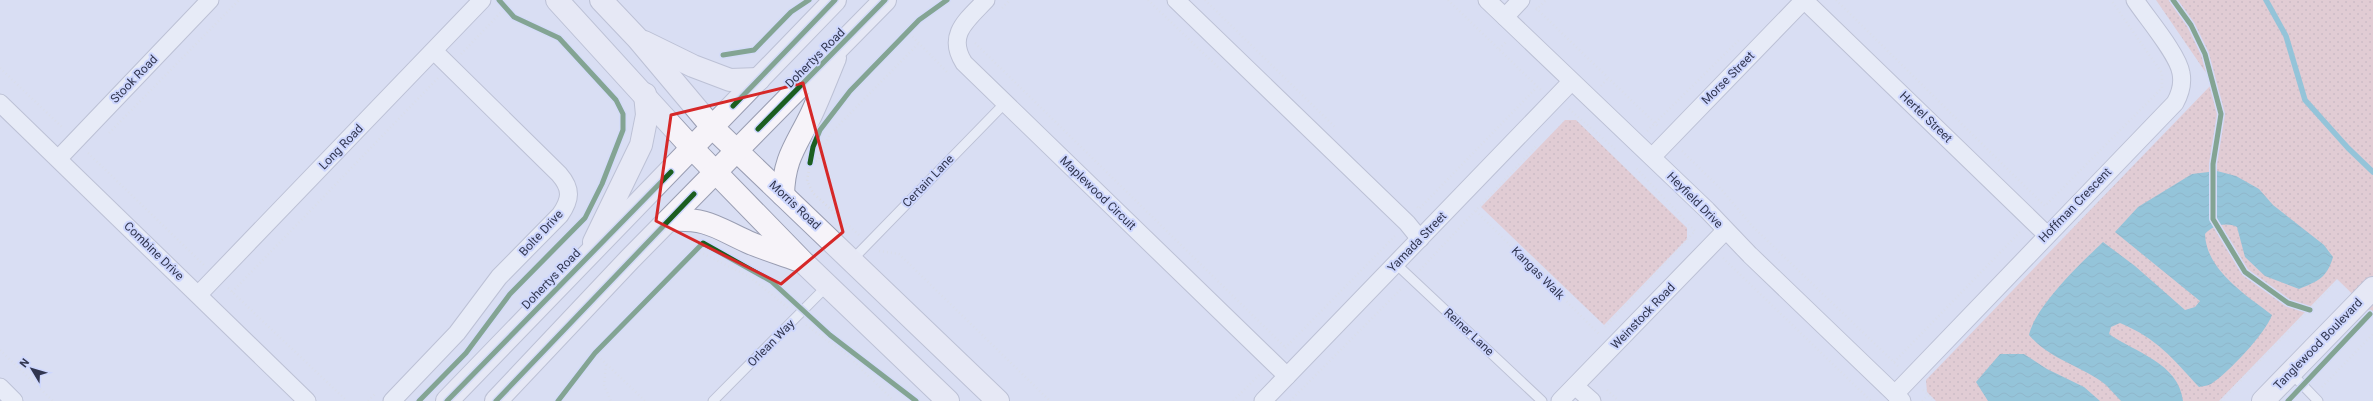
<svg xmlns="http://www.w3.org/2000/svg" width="2373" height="401" font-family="Roboto,sans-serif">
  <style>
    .park { fill: url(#park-dots) }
    .water { fill: url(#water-waves) }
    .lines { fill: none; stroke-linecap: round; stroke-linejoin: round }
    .stream { stroke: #41a4bb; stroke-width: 5.5 }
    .lane-casing { stroke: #999db2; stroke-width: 11 }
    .street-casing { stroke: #999db2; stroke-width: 19 }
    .secondary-casing { stroke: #999db2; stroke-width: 24 }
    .path { stroke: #dadbe2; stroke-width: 2.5; stroke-dasharray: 1 3; stroke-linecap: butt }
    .lane { stroke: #f9fafd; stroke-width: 9 }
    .street { stroke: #f9fafd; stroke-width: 17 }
    .secondary { stroke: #f6f3f9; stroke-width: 22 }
    .cycleway-casing { stroke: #ced7fe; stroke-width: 8 }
    .cycleway { stroke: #1b5e20; stroke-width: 5 }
    .marked { fill: none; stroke: #d62828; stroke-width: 3; stroke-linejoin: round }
    .labels { text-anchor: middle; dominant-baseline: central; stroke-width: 4; stroke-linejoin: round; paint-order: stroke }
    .street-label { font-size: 12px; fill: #313650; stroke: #ced7fe }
  </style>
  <defs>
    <pattern id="park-dots" width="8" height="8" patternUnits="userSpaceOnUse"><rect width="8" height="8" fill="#eab5b0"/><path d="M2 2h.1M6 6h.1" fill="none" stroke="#be9492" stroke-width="1.8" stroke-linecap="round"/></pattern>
    <pattern id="water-waves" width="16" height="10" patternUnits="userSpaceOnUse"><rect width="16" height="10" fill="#41a4bb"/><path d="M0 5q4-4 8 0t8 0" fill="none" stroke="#37869a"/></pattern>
  </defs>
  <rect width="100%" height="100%" fill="#d9def3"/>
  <!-- park -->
  <g class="park">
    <path d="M2156 0H2373V314L2337 279 2219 401H1936L1927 392 1926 380 2213 83Z"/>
    <path d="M1565 120H1576L1687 228V239L1604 325 1481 207Z"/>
  </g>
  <!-- water -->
  <g class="water">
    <path d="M2217 171 2236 176 2259 189 2273 205 2324 245 2333 257C2327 278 2318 281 2299 289L2265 276 2245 257 2237 227C2226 222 2213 225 2205 234 2206 270 2246 295 2272 315 2265 334 2228 373 2211 384 2207 386 2202 386 2199 387 2172 358 2158 339 2120 323L2111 327 2109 334C2134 352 2179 363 2183 401H2121C2116 396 2111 390 2106 385 2082 366 2050 360 2029 335 2036 305 2081 263 2103 242L2135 266 2185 310 2195 307 2200 301 2115 232 2138 207 2192 174Z"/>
    <path d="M2000 354H2024L2047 369 2084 387 2100 401H1988L1976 382Z"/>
  </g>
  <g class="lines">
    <!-- stream -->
    <path class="stream" d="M2266 0 2286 36 2305 100 2348 148 2373 172"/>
    <defs>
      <g id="lane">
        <path d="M852 260 1005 103"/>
        <path d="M1396 264 1542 401"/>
        <path d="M2290 372 2318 401"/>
        <path d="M713 401 828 285"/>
      </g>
      <g id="street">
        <path d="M986 0C967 20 946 35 964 63L1287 376"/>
        <path d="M1176 0 1407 223 1420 239"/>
        <path d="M1487 0 1707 210 1750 255 1902 401"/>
        <path d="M1804 0 2047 235"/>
        <path d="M1505 17 1521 0"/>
        <path d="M0 103 307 401"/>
        <path d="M1652 157 1804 0"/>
        <path d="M59 158 210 0"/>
        <path d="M199 294 482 0"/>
        <path d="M1575 386 1592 401"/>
        <path d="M0 387 14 401"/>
        <path d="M1895 394 2175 103C2180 94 2183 83 2181 73 2178 54 2146 17 2135 0"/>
        <path d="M392 401 457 333 499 277 560 215C571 199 572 189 559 174L434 51"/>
        <path d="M1263 401 1571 82"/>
        <path d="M1560 401 1725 231"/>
      </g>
      <g id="secondary">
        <path d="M557 0 692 148 804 263 948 401"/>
        <path d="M601 0 638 39 712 127 998 401"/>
        <path d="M644 42 693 66 730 80 759 79"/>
        <path d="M783 195C784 158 796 146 811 115 820 96 827 77 835 58"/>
        <path d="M669 220C708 218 715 227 748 242 764 249 781 254 797 260"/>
        <path d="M594 242 641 145 647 115 645 94"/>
        <path d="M447 401 835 0"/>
        <path d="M496 401 630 259 885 0"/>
        <path d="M2263 401 2373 288"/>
      </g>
    </defs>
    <!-- lane casing -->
    <use href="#lane" class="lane-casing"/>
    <!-- street casing -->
    <use href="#street" class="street-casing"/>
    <!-- secondary casing -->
    <use href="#secondary" class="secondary-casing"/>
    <!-- path -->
    <g class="path">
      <path d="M1148 0 1222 71"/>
      <path d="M1205 0 1336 128"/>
      <path d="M1448 0 1541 90"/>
      <path d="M1836 0 2045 206 2162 88V73L2111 0"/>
      <path d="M1002 8 1010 0"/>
      <path d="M1536 8 1659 127"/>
      <path d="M1536 10 1546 0"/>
      <path d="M907 31 949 74"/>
      <path d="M975 43 1285 347"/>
      <path d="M1499 49 1507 41"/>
      <path d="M461 54 506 7"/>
      <path d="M0 68 63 128"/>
      <path d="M1601 86 1608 78"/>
      <path d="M1569 109 1615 149"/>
      <path d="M1647 131 1740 39"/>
      <path d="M109 133 239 0"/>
      <path d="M1682 151 1722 190 1752 226 1898 366"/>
      <path d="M88 153 204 265"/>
      <path d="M1417 207 1419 209 1537 87"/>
      <path d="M1476 211 1599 334"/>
      <path d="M859 235 813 193 807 181 810 163 818 160 830 134 919 43"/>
      <path d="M696 250 750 277 788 308"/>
      <path d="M879 251 899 254 1050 401"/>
      <path d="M1723 258 1871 401"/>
      <path d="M1420 270 1537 145"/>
      <path d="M228 288 347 401"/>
      <path d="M232 292 438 78"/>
      <path d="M806 325 847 355 894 401"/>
      <path d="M1605 327 1695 231 1635 167"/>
      <path d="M1285 348 1395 236"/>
      <path d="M0 350 53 401"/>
      <path d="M595 353 645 401"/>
      <path d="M1894 362 2020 232"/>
      <path d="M606 365 604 385 611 401"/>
      <path d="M2322 387 2373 334"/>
      <path d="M1607 390 1619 401"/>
      <path d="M1923 390 1934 401"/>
      <path d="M368 401 376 393"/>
      <path d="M1233 401 1261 373"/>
      <path d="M1290 401 1402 288"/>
      <path d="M1922 401 1928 395"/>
      <path d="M2221 401 2335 283"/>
    </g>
    <!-- lane -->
    <use href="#lane" class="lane"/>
    <!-- street -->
    <use href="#street" class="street"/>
    <!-- secondary -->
    <use href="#secondary" class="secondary"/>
    <defs>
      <g id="cycleway">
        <path d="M2173 0 2191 25 2205 54 2221 114 2213 164V219L2245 272 2288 303 2310 310"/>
        <path d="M723 55 754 50 791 12 809 0"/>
        <path d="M733 106 835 0"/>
        <path d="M758 129 885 0"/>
        <path d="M810 163 813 147 820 130 850 91 919 20 947 0"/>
        <path d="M419 401 466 353 510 294 585 218 602 184 623 130V114L616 100 559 38 514 17 499 0"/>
        <path d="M447 401 671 172"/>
        <path d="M496 401 694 194"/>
        <path d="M558 401 595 353 703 243 771 281 830 335 916 401"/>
        <path d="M2288 401 2370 314"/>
      </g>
    </defs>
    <!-- cycleway casing -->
    <use href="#cycleway" class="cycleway-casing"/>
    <!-- cycleway -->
    <use href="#cycleway" class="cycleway"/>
  </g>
  <!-- marked area -->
  <path d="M0 0H2373V401H0ZM803 83 843 232 781 284 656 221 671 115Z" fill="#d9def3" fill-opacity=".55" fill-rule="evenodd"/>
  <path class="marked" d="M803 83 843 232 781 284 656 221 671 115Z"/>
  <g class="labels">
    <!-- street labels -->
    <g class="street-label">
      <text transform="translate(815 58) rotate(-45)">Dohertys Road</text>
      <text transform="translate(1728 78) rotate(-45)">Morse Street</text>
      <text transform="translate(134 79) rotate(-46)">Stook Road</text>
      <text transform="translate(1926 117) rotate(44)">Hertel Street</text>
      <text transform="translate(341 147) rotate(-46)">Long Road</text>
      <text transform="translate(928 181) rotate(-46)">Certain Lane</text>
      <text transform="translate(1098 193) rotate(44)">Maplewood Circuit</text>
      <text transform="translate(1695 200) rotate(45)">Heyfield Drive</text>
      <text transform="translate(795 205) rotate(43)">Morris Road</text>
      <text transform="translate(2075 205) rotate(-46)">Hoffman Crescent</text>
      <text transform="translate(541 233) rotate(-47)">Bolte Drive</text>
      <text transform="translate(1417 242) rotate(-46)">Yamada Street</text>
      <text transform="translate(154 251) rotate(44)">Combine Drive</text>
      <text transform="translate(1538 273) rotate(45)">Kangas Walk</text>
      <text transform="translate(551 279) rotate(-46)">Dohertys Road</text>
      <text transform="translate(1643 316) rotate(-46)">Weinstock Road</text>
      <text transform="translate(1469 332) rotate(43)">Reiner Lane</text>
      <text transform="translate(771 343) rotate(-45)">Orlean Way</text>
      <text transform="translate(2318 344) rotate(-46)">Tanglewood Boulevard</text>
    </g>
  </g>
  <!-- north arrow -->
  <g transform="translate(32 369) rotate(308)" stroke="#ced7fe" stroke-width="3" paint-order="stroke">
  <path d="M0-3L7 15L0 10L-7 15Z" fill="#313650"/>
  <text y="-6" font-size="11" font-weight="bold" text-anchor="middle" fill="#313650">N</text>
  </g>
</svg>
